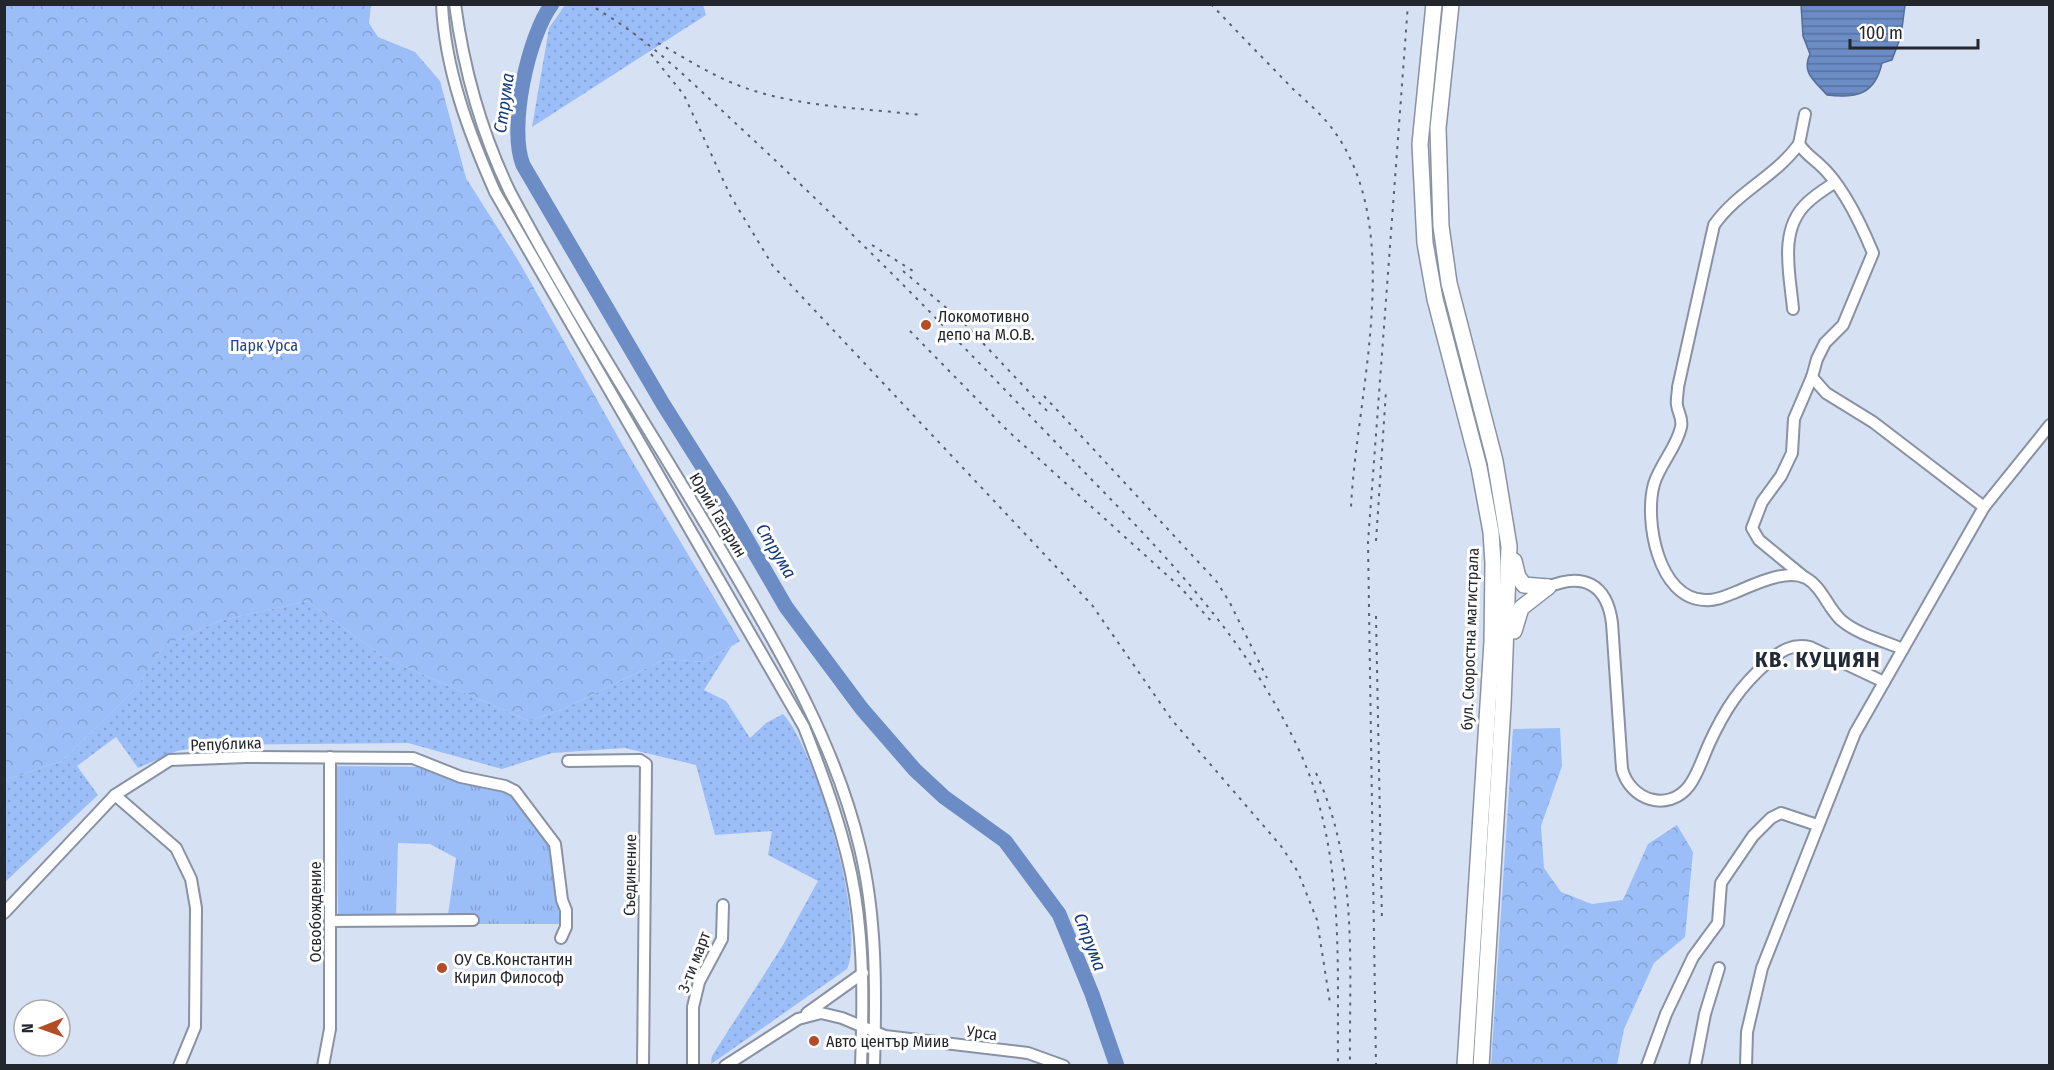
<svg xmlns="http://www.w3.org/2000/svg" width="2054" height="1070" font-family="'Fira Sans Condensed',sans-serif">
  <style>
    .grass { fill: url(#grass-dots) }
    .forest { fill: url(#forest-crowns) }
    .park { fill: url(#park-tufts) }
    .water { fill: url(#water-rules); stroke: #556e97; stroke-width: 1.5 }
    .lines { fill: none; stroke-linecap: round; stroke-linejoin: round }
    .river { stroke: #6b8cc5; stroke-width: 15 }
    .minor-casing { stroke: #8892a3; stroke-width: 14 }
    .highway-casing { stroke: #8892a3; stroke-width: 18 }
    .minor { stroke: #fff; stroke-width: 10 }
    .highway { stroke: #fff; stroke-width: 15 }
    .rail { stroke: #5c626c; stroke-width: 2; stroke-dasharray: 3 6; stroke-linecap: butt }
    .poi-dot { fill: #b44c28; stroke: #fff; stroke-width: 2 }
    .labels { text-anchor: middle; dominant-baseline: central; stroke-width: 6; stroke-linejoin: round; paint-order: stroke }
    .poi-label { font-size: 16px; fill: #23272d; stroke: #fff; text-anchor: start }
    .park-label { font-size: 16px; fill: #1e448a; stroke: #fff }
    .street-label { font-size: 16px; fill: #23272d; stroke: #fff }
    .water-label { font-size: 18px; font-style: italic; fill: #12377c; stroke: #fff }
    .district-label { font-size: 22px; font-weight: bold; letter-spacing: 1.5px; fill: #222a38; stroke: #fff }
  </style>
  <defs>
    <pattern id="grass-dots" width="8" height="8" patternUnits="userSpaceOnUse" patternTransform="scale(1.5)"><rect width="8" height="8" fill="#9bbdf8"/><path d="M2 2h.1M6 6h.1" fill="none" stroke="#85a2d5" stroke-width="1.8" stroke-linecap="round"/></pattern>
    <pattern id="forest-crowns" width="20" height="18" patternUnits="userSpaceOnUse" patternTransform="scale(1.5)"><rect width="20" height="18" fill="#9bbdf8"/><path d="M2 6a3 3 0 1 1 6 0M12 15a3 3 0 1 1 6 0" fill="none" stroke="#85a2d5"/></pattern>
    <pattern id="park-tufts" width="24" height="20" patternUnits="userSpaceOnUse" patternTransform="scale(1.5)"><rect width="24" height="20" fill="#9bbdf8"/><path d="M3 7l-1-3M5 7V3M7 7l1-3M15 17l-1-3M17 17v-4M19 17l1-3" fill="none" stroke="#85a2d5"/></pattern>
    <pattern id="water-rules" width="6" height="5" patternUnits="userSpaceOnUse" patternTransform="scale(1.5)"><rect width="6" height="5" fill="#6b8cc5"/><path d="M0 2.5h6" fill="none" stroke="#5872a0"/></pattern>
  </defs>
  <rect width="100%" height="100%" fill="#d7e1f4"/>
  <!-- grass -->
  <g class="grass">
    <path d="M565 5H703L706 15 532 127 549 28Z"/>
    <path d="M307 601 385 658 529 721 561 710 665 659 703 662 740 641 731 647 704 690 726 701 750 738 766 723 783 714C816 749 867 925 847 969L711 1064 712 1056 783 945 818 881 768 855 772 831 715 835 696 765 625 748 552 753 502 769 408 743 212 745 177 751 138 768 116 737 77 766 98 795 5 882V780L62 761 136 688 164 646 219 621Z"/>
  </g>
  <!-- forest -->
  <g class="forest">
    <path d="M4 5H371L369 23 378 37 415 52 440 81 466 178 518 260 626 451 740 641 703 662 665 659 561 710 529 721 385 658 307 601 219 621 164 646 136 688 62 761 5 780Z"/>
    <path d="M1560 728 1562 766 1541 826 1544 868 1561 892 1592 904 1623 900 1648 844 1677 825 1693 852 1685 937 1654 963 1624 1029 1617 1065H1491L1513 729Z"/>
  </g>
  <!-- park -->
  <path class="park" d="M336 766 429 767 510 794 527 813 550 849 555 877 560 924H477L476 916 448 915 456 858 430 844 398 843 396 916 338 915Z"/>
  <!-- water -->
  <path class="water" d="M1801 4 1905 5 1901 36 1892 60 1882 63C1875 94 1857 99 1827 95 1815 81 1801 73 1810 54L1803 36Z"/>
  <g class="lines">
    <!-- river -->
    <path class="river" d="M552 4C528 36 508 128 523 165L663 404 731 512 786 607 862 709 915 770 944 797 1005 841 1059 914 1092 994 1117 1066"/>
    <defs>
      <g id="minor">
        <path d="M442 4C445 70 469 133 495 192L804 727C825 781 846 838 855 895 864 952 863 1008 861 1066"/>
        <path d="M455 4C464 71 481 132 510 192 576 316 653 435 724 555 779 649 835 742 860 848 877 918 876 994 874 1066"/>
        <path d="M1805 114 1799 144C1805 153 1811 157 1819 164 1842 184 1861 224 1873 253L1843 325 1825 343 1817 359 1812 377 1826 393 1873 422 1984 507"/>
        <path d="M1799 144C1775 177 1738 191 1714 225L1678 387C1678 393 1676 400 1677 405 1678 413 1683 418 1681 427 1677 447 1660 464 1654 484 1644 520 1658 599 1705 600 1716 601 1726 596 1736 592 1753 585 1787 568 1806 578 1822 587 1828 608 1841 620 1857 634 1884 641 1903 649"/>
        <path d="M1793 309C1790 274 1778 230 1807 203 1815 195 1825 189 1834 183"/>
        <path d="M1804 577 1759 540 1752 528 1762 502 1781 476 1792 453 1794 419 1812 377"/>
        <path d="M1548 587C1583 572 1607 584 1612 623L1622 769C1630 800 1668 813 1689 786 1698 774 1703 757 1709 744 1724 711 1740 686 1768 662 1780 651 1793 643 1810 647L1884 682"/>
        <path d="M568 761 640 760 646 764 643 1066"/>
        <path d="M115 795 176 848 191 879 196 908 195 1027 179 1066"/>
        <path d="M4 913 115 795 170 760 246 757 413 758 461 777 505 786 515 791 555 844 562 900 566 910V927L561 938"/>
        <path d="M330 921 473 920"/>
        <path d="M807 1013 863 973"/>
        <path d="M323 1066 330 1029V757"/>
        <path d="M693 1066V1007L699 982 722 939 723 905"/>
        <path d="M725 1066 798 1019 821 1013 842 1018 885 1036 1028 1053 1064 1066"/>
        <path d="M1647 1066 1666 1014 1693 957 1718 923 1721 883 1753 836 1771 818 1781 813 1817 825"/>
        <path d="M1695 1066 1705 1014 1719 968"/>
        <path d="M1746 1066 1747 1032 1762 968 1855 733 1984 507 2050 425"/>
      </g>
      <g id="highway">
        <path d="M1434 4 1420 144 1425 243 1435 299 1479 467 1491 532 1493 563 1492 642 1465 1066"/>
        <path d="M1451 4 1438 128 1441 226 1449 283 1495 461 1509 546 1503 705 1481 1066"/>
        <path d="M1514 561 1518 577 1524 585 1548 587"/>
        <path d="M1514 631 1521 608 1548 587"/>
      </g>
    </defs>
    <!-- minor casing -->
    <use href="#minor" class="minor-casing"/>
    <!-- highway casing -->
    <use href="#highway" class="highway-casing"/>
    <!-- minor -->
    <use href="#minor" class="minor"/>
    <!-- highway -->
    <use href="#highway" class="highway"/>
    <!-- rail -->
    <g class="rail">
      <path d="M588 4C643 34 686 77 731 119 798 181 863 244 927 309 982 366 1038 424 1093 481 1174 564 1249 643 1299 750 1345 849 1337 959 1338 1066"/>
      <path d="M1211 4C1238 33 1266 61 1293 89 1306 101 1320 113 1331 127 1408 227 1356 393 1351 508"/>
      <path d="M658 43C685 58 711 75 740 86 796 107 862 108 921 115"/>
      <path d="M651 54 684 95 730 195 773 266 1092 605 1172 720 1281 846 1298 872 1317 920 1330 1003"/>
      <path d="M872 245 913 271"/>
      <path d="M903 271 963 322 1049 413"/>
      <path d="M910 331 1007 430 1179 586 1213 623"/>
      <path d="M1044 396 1217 582 1230 603 1267 678"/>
      <path d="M1376 541 1386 391"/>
      <path d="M1376 616 1382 922"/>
      <path d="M1316 773C1359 865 1349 967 1350 1066"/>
      <path d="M1376 1066 1368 542 1408 4"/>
    </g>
  </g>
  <!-- markers -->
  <g class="poi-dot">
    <circle cx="926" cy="325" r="6"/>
    <circle cx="442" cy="968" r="6"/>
    <circle cx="814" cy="1041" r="6"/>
  </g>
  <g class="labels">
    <!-- poi labels -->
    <g class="poi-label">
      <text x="938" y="316">Локомотивно<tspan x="938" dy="18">депо на М.О.В.</tspan></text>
      <text x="454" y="959">ОУ Св.Константин<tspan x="454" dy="18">Кирил Философ</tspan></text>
      <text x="826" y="1041">Авто център Миив</text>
    </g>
    <!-- park labels -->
    <g class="park-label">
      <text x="264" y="345">Парк Урса</text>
    </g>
    <!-- street labels -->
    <g class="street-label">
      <text transform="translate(718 515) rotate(59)">Юрий Гагарин</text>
      <text transform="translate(1470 639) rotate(-88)">бул. Скоростна магистрала</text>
      <text transform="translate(226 744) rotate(-2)">Република</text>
      <text transform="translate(630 875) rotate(-89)">Съединение</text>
      <text transform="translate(315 912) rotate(-90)">Освобождение</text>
      <text transform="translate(694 962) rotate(-69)">3-ти март</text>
      <text transform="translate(982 1033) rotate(7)">Урса</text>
    </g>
    <!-- water labels -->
    <g class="water-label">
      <text transform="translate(504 103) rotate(-82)">Струма</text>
      <text transform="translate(776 551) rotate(59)">Струма</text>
      <text transform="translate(1090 942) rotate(69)">Струма</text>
    </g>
    <!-- district labels -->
    <g class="district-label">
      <text x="1818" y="659">КВ. КУЦИЯН</text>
    </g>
  </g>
  <!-- border -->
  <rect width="2054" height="1070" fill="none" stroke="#23272d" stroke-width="12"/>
  <!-- north arrow -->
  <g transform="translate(42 1028) rotate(269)"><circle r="28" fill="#ffffff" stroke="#a7a9ab" stroke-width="1.5"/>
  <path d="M0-4.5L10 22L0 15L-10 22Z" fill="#b44c28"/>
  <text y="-9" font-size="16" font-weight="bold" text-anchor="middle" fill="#23272d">N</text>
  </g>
  <!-- scale -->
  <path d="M1850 39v9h128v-9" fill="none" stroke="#23272d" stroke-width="3"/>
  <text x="1859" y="39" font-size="18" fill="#23272d" stroke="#ffffff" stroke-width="4.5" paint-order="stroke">100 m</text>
</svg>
